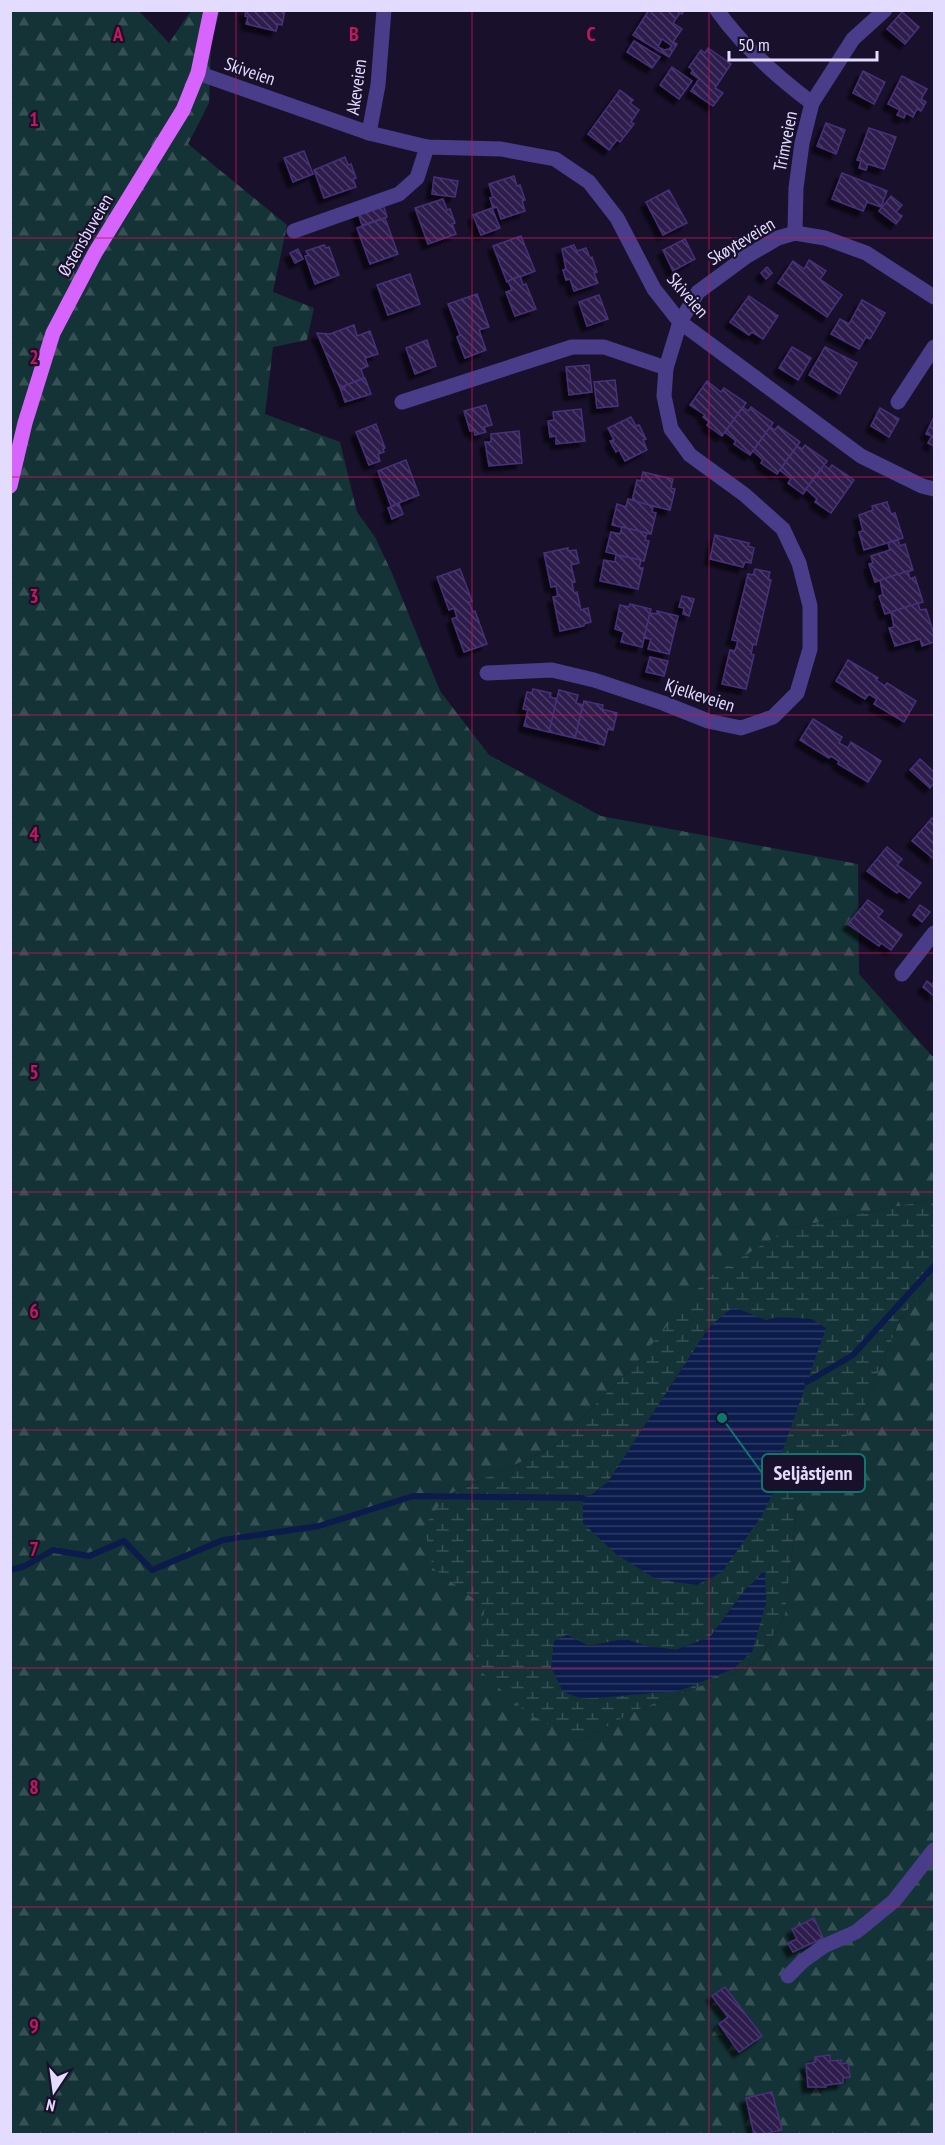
<svg xmlns="http://www.w3.org/2000/svg" width="945" height="2145" font-family="'PT Sans Narrow',sans-serif">
  <style>
    .forest { fill: url(#forest-firs) }
    .wetland { fill: url(#wetland-marsh); fill-rule: evenodd }
    .water { fill: url(#water-rules) }
    .lines { fill: none; stroke-linecap: round; stroke-linejoin: round }
    .stream { stroke: #0b1b4b; stroke-width: 6 }
    .building { fill: url(#building-back-hatch); stroke: #473078; stroke-width: 1.5; fill-rule: evenodd; filter: url(#shadow) }
    .minor { stroke: #493d8a; stroke-width: 15 }
    .major { stroke: #d864fe; stroke-width: 15 }
    .grid { fill: none; stroke: #c2185b; stroke-width: 1.5; stroke-opacity: 0.55 }
    .labels { text-anchor: middle; dominant-baseline: central; stroke-width: 4.5; stroke-linejoin: round; paint-order: stroke }
    .street-label { font-size: 18px; fill: #e4dcff; stroke: #19112c }
    .grid-label { font-size: 20px; text-anchor: middle; font-weight: bold; fill: #c2185b; stroke: #19112c; stroke-width: 4.5; stroke-linejoin: round; paint-order: stroke }
    .leader { fill: none; stroke: #0f766e; stroke-width: 2 }
    .callout-dot { fill: #0f766e; stroke: #19112c; stroke-width: 2 }
    .callout { fill: #19112c; stroke: #0f766e; stroke-width: 2 }
    .callout-label { font-size: 20px; text-anchor: middle; font-weight: bold; fill: #e4dcff }
  </style>
  <defs>
    <pattern id="forest-firs" width="22" height="20" patternUnits="userSpaceOnUse" patternTransform="scale(1.5)"><rect width="22" height="20" fill="#143336"/><path d="M5 1l3.5 6h-7zM16 11l3.5 6h-7z" fill="#365054"/></pattern>
    <pattern id="wetland-marsh" width="20" height="14" patternUnits="userSpaceOnUse" patternTransform="scale(1.5)"><rect width="20" height="14" fill="#143336"/><path d="M1 5h8M5 5V1M11 12h8M15 12V8" fill="none" stroke="#365054"/></pattern>
    <pattern id="water-rules" width="6" height="5" patternUnits="userSpaceOnUse" patternTransform="scale(1.5)"><rect width="6" height="5" fill="#0b1b4b"/><path d="M0 2.5h6" fill="none" stroke="#2e3c66"/></pattern>
    <pattern id="building-back-hatch" width="6" height="6" patternUnits="userSpaceOnUse" patternTransform="scale(1.5)"><rect width="6" height="6" fill="#2d1d4d"/><path d="M-1 5l2 2M0 0l6 6M5-1l2 2" fill="none" stroke="#4b3d68"/></pattern>
    <filter id="shadow"><feDropShadow dx="-5.5" dy="5.5" stdDeviation="1.5" flood-color="#0009"/></filter>
  </defs>
  <rect width="100%" height="100%" fill="#19112c"/>
  <!-- forest -->
  <path class="forest" d="M11 11H139L169 43 191 11H220L211 44 209 103 188 144 287 225 273 292 314 308 307 340 273 347 265 414 340 442 357 512 375 537 391 571 440 691 489 755 601 816 858 864 859 974 932 1056H934V1199L790 1228 631 1369 552 1448 447 1495 433 1568 485 1607 580 1741 639 1709 735 1673 759 1660 785 1614 797 1507 861 1415 901 1317 934 1280V2134H11Z"/>
  <!-- wetland -->
  <path class="wetland" d="M934 1199V1280L901 1317 861 1415 797 1507 785 1614 759 1660 735 1673 639 1709 580 1741 528 1714 475 1666 485 1607 433 1568 424 1526 447 1495 552 1448 631 1369 706 1279 790 1228ZM779 1317 782 1452 779 1482 583 1498 593 1494 608 1482 710 1326 766 1320ZM765 1571 679 1691 554 1641 567 1635 589 1646 624 1639 647 1646 676 1650 710 1637 745 1590Z"/>
  <!-- water -->
  <g class="water">
    <path d="M733 1307 766 1320 779 1317 812 1319 826 1328 782 1452 779 1481 761 1517 722 1572 697 1585 656 1579 616 1554 583 1523V1498L593 1494 608 1482 710 1326Z"/>
    <path d="M765 1570 766 1603 752 1652 733 1669 679 1691 583 1699 563 1692 551 1667 554 1641 567 1635 589 1646 624 1639 647 1646 677 1650 710 1637 745 1590Z"/>
  </g>
  <g class="lines">
    <!-- stream -->
    <g class="stream">
      <path d="M807 1382 853 1355 934 1266"/>
      <path d="M10 1570 25 1566 53 1550 89 1556 124 1541 152 1570 223 1540 319 1526 413 1496 583 1498"/>
    </g>
  </g>
  <!-- building -->
  <g class="building">
    <path d="M246 10H285L282 25 278 24 276 31 246 24 248 17 245 16Z"/>
    <path d="M649 10H684L682 14 680 13 673 23 682 29 673 42 677 44 669 57 633 35ZM662 39 672 46 669 49 664 50 658 47Z"/>
    <path d="M902 12 919 27 905 44 887 29Z"/>
    <path d="M634 41 660 57 652 68 627 52Z"/>
    <path d="M708 48 731 64 715 88 723 93 713 106 691 91 699 79 691 73 693 70 689 67 701 50 705 53Z"/>
    <path d="M672 67 692 81 679 99 660 85Z"/>
    <path d="M863 71 885 82 874 104 853 93Z"/>
    <path d="M902 76 927 89 921 99 926 102 921 111 917 109 913 117 906 113 904 118 897 115 900 110 888 104Z"/>
    <path d="M620 90 633 100 630 103 639 110 631 122 634 124 620 142 617 140 609 150 588 134Z"/>
    <path d="M826 123 845 130 836 154 817 146Z"/>
    <path d="M869 128 896 137 884 169 868 164 866 170 859 168 861 161 857 160Z"/>
    <path d="M304 151 313 174 293 182 284 158Z"/>
    <path d="M345 157 348 165 351 164 356 178 353 179 356 187 324 198 314 170Z"/>
    <path d="M842 173 887 191 881 207 867 202 863 211 832 199Z"/>
    <path d="M514 176 517 186 520 185 525 200 522 201 525 211 501 219 497 207 493 208 490 198 493 197 489 184Z"/>
    <path d="M434 177 458 181 455 197 432 194Z"/>
    <path d="M669 190 687 223 663 235 646 202Z"/>
    <path d="M891 196 902 205 896 212 902 216 896 224 879 211Z"/>
    <path d="M443 199 447 210 450 209 455 223 452 224 456 234 428 244 415 208Z"/>
    <path d="M382 201 387 217 362 225 357 210Z"/>
    <path d="M492 208 500 228 481 235 473 215Z"/>
    <path d="M385 218 398 254 370 264 357 228Z"/>
    <path d="M521 236 535 271 507 282 493 246Z"/>
    <path d="M685 239 695 259 673 271 663 250Z"/>
    <path d="M324 245 326 248 329 247 339 275 315 284 305 256 308 255 306 251Z"/>
    <path d="M574 245 577 251 586 248 590 258 592 257 597 272 594 273 598 283 574 291 570 279 566 280 563 270 566 269 562 249Z"/>
    <path d="M298 249 303 259 295 263 290 253Z"/>
    <path d="M809 260 826 271 820 279 842 295 827 317 778 283 793 261 804 269Z"/>
    <path d="M767 267 772 273 766 279 761 273Z"/>
    <path d="M410 274 420 304 388 315 377 285Z"/>
    <path d="M520 276 523 285 526 284 536 309 515 316 506 292 512 290 508 281Z"/>
    <path d="M477 294 489 327 479 330 486 350 465 358 457 337 460 335 448 304Z"/>
    <path d="M599 295 608 319 587 326 579 302Z"/>
    <path d="M749 296 778 316 763 339 752 332 749 335 730 322Z"/>
    <path d="M862 300 885 313 870 339 866 337 859 349 831 334 840 319 849 324Z"/>
    <path d="M354 325 357 336 370 331 378 354 365 358 368 366 361 369 364 378 344 386 345 388 341 390 317 333 330 334Z"/>
    <path d="M427 340 436 366 415 374 406 348Z"/>
    <path d="M792 347 811 358 798 380 779 368Z"/>
    <path d="M825 347 857 363 840 394 809 375Z"/>
    <path d="M589 365 592 392 569 395 566 367Z"/>
    <path d="M365 378 371 394 345 402 341 390 345 388 344 386Z"/>
    <path d="M615 380 618 406 597 408 594 382Z"/>
    <path d="M707 381 721 392 724 388 746 403 722 436 707 425 709 422 703 417 705 415 690 405Z"/>
    <path d="M486 405 492 425 484 427 486 432 475 435 474 430 470 431 464 411Z"/>
    <path d="M743 407 748 411 751 407 773 423 750 455 734 444 736 441 725 432Z"/>
    <path d="M880 408 899 419 889 437 871 426Z"/>
    <path d="M581 409 585 441 556 444V436L550 437 548 421 554 420 553 412Z"/>
    <path d="M631 417 636 426 639 425 646 439 643 440 647 450 625 461 619 450 616 452 610 441 614 440 608 428Z"/>
    <path d="M933 419 934 420V446L928 443 932 436 926 434Z"/>
    <path d="M376 424 385 448 383 449 384 452 378 454 380 461 369 465 356 432Z"/>
    <path d="M778 426 800 442 777 474 761 463 763 460 753 451 770 427 775 430Z"/>
    <path d="M519 431 522 463 489 466 485 442H491V434Z"/>
    <path d="M805 445 827 461 803 494 788 483 791 479 780 470 797 446 802 449Z"/>
    <path d="M406 460 419 495 391 506 378 471Z"/>
    <path d="M824 465 829 469 832 465 854 480 831 513 815 502 817 499 806 489Z"/>
    <path d="M643 472 673 479 671 488 675 489 670 510 632 501 637 480 641 481Z"/>
    <path d="M628 499 653 506 652 512 656 513 651 534 612 525 617 504 626 507Z"/>
    <path d="M887 502 891 514 895 513 903 538 864 550 859 532 863 531 859 515 873 510 872 506Z"/>
    <path d="M399 504 403 514 392 519 388 508Z"/>
    <path d="M622 527 647 533 645 540 649 541 644 561 606 552 611 532 620 534Z"/>
    <path d="M715 535 749 543 748 546 754 548 751 563 745 562 743 567 710 559Z"/>
    <path d="M898 540 900 546 905 544 913 570 875 582 869 564 873 563 871 556 890 550 888 543Z"/>
    <path d="M568 548V551L576 550 579 563 571 565 575 582 572 583 574 593 577 592 581 610 588 608 591 622 584 624V626L560 631 553 597 558 596 556 586 551 587 544 553Z"/>
    <path d="M616 555 641 560 639 568H643L638 589 600 581 604 560 615 562Z"/>
    <path d="M460 569 472 601 469 602 473 612 475 611 487 644 464 652 452 619 457 617 454 608 449 610 437 577Z"/>
    <path d="M755 569 770 572 768 579 771 580 756 645 753 644 751 654 754 655 746 689 722 684 730 650 735 651 738 641 732 640 748 574 753 575Z"/>
    <path d="M908 571 910 579 915 577 923 602 885 614 879 596 883 595 880 580Z"/>
    <path d="M682 596 694 599 689 616 683 614 684 608 679 607Z"/>
    <path d="M918 603 920 610 926 609 934 634V642L922 646 920 639 895 646 889 628 894 627 891 612Z"/>
    <path d="M630 604 651 609 642 647 621 642 624 632 615 629 620 605 629 607Z"/>
    <path d="M657 611 678 616 669 654 648 649 651 639 644 638 650 613 657 614Z"/>
    <path d="M650 657 668 661 664 676 646 672Z"/>
    <path d="M848 660 878 678 876 680 885 686 887 683 916 701 904 722 874 704 877 699 869 694 865 699 836 681Z"/>
    <path d="M533 689 551 693 550 697 558 699 549 732 524 726 528 710 523 709 527 692 532 693Z"/>
    <path d="M559 690 578 695 576 703 583 705 575 738 549 732Z"/>
    <path d="M584 701 603 705 602 709 617 713 613 730 608 729 604 745 575 738Z"/>
    <path d="M813 719 842 737 839 743 848 748 851 742 881 761 868 782 838 764 839 761 831 756 829 758 800 740Z"/>
    <path d="M920 759 934 772V783L930 788 910 770Z"/>
    <path d="M932 818 934 820V859L912 841Z"/>
    <path d="M887 847 902 859 897 865 921 883 909 898 899 891 897 893 867 871Z"/>
    <path d="M868 900 883 911 878 917 902 935 891 950 881 943 879 946 848 924Z"/>
    <path d="M920 905 930 912 922 922 913 915Z"/>
    <path d="M927 981 932 985 934 981V996L923 987Z"/>
    <path d="M814 1918 823 1938 793 1952 788 1943 797 1939 792 1929Z"/>
    <path d="M725 1987 762 2036 739 2052 719 2024 728 2017 712 1996Z"/>
    <path d="M830 2055V2061L841 2060V2064L848 2063 850 2077 843 2078V2083L826 2085V2087H808L806 2064 816 2062 815 2057Z"/>
    <path d="M772 2092 782 2130 763 2134H754L746 2098Z"/>
  </g>
  <g class="lines">
    <!-- minor -->
    <g class="minor">
      <path d="M717 10C743 47 776 76 812 103"/>
      <path d="M198 73 369 133 427 147 501 149 555 159 589 182 617 218 654 289 680 322 861 456 922 486 934 489"/>
      <path d="M369 133 378 85 384 10"/>
      <path d="M294 231 399 194 417 178 427 147"/>
      <path d="M795 233 796 188 802 143 812 103 853 39 885 10"/>
      <path d="M402 402 572 347H604L666 368"/>
      <path d="M898 402 934 347"/>
      <path d="M487 673 552 670 594 680 663 703 708 721 741 728 773 717 797 693 810 649V606L799 563 783 529 745 495 690 455 671 429 664 396 666 368 680 322 698 292 747 256 778 238 795 233 825 238 866 253 934 297"/>
      <path d="M902 974 934 933"/>
      <path d="M788 1976 803 1961 824 1946 856 1932 894 1901 934 1850"/>
    </g>
    <!-- major -->
    <path class="major" d="M10 486 25 423 53 333 95 253 183 110 198 73 211 10"/>
  </g>
  <!-- grid -->
  <path class="grid" d="M236 10V2134M472 10V2134M709 10V2134M10 238H934M10 477H934M10 715H934M10 953H934M10 1192H934M10 1430H934M10 1668H934M10 1907H934"/>
  <g class="labels">
    <!-- street labels -->
    <g class="street-label">
      <text transform="translate(250 71) rotate(19)">Skiveien</text>
      <text transform="translate(356 87) rotate(-82)">Akeveien</text>
      <text transform="translate(785 141) rotate(-79)">Trimveien</text>
      <text transform="translate(85 235) rotate(-60)">Østensbuveien</text>
      <text transform="translate(741 241) rotate(-31)">Skøyteveien</text>
      <text transform="translate(688 295) rotate(49)">Skiveien</text>
      <text transform="translate(700 695) rotate(18)">Kjelkeveien</text>
    </g>
  </g>
  <g class="grid-label">
    <text x="118" y="41">A</text>
    <text x="354" y="41">B</text>
    <text x="591" y="41">C</text>
    <text x="34" y="126">1</text>
    <text x="34" y="364">2</text>
    <text x="34" y="603">3</text>
    <text x="34" y="841">4</text>
    <text x="34" y="1079">5</text>
    <text x="34" y="1318">6</text>
    <text x="34" y="1556">7</text>
    <text x="34" y="1794">8</text>
    <text x="34" y="2033">9</text>
  </g>
  <!-- callouts -->
  <path class="leader" d="M722 1418L762 1473"/>
  <circle class="callout-dot" cx="722" cy="1418" r="6"/>
  <rect class="callout" x="762" y="1454" width="103" height="38" rx="6"/>
  <g class="callout-label">
    <text x="813" y="1480">Seljåstjenn</text>
  </g>
  <!-- border -->
  <rect width="945" height="2145" fill="none" stroke="#e4dcff" stroke-width="24"/>
  <!-- north arrow -->
  <g transform="translate(54 2091) rotate(193)" stroke="#19112c" stroke-width="4.5" paint-order="stroke">
  <path d="M0-4.5L10 22L0 15L-10 22Z" fill="#e4dcff"/>
  <text y="-9" font-size="16" font-weight="bold" text-anchor="middle" fill="#e4dcff">N</text>
  </g>
  <!-- scale -->
  <path d="M729 51v9h148v-9" fill="none" stroke="#e4dcff" stroke-width="3"/>
  <text x="738" y="51" font-size="18" fill="#e4dcff" stroke="#19112c" stroke-width="4.5" paint-order="stroke">50 m</text>
</svg>
